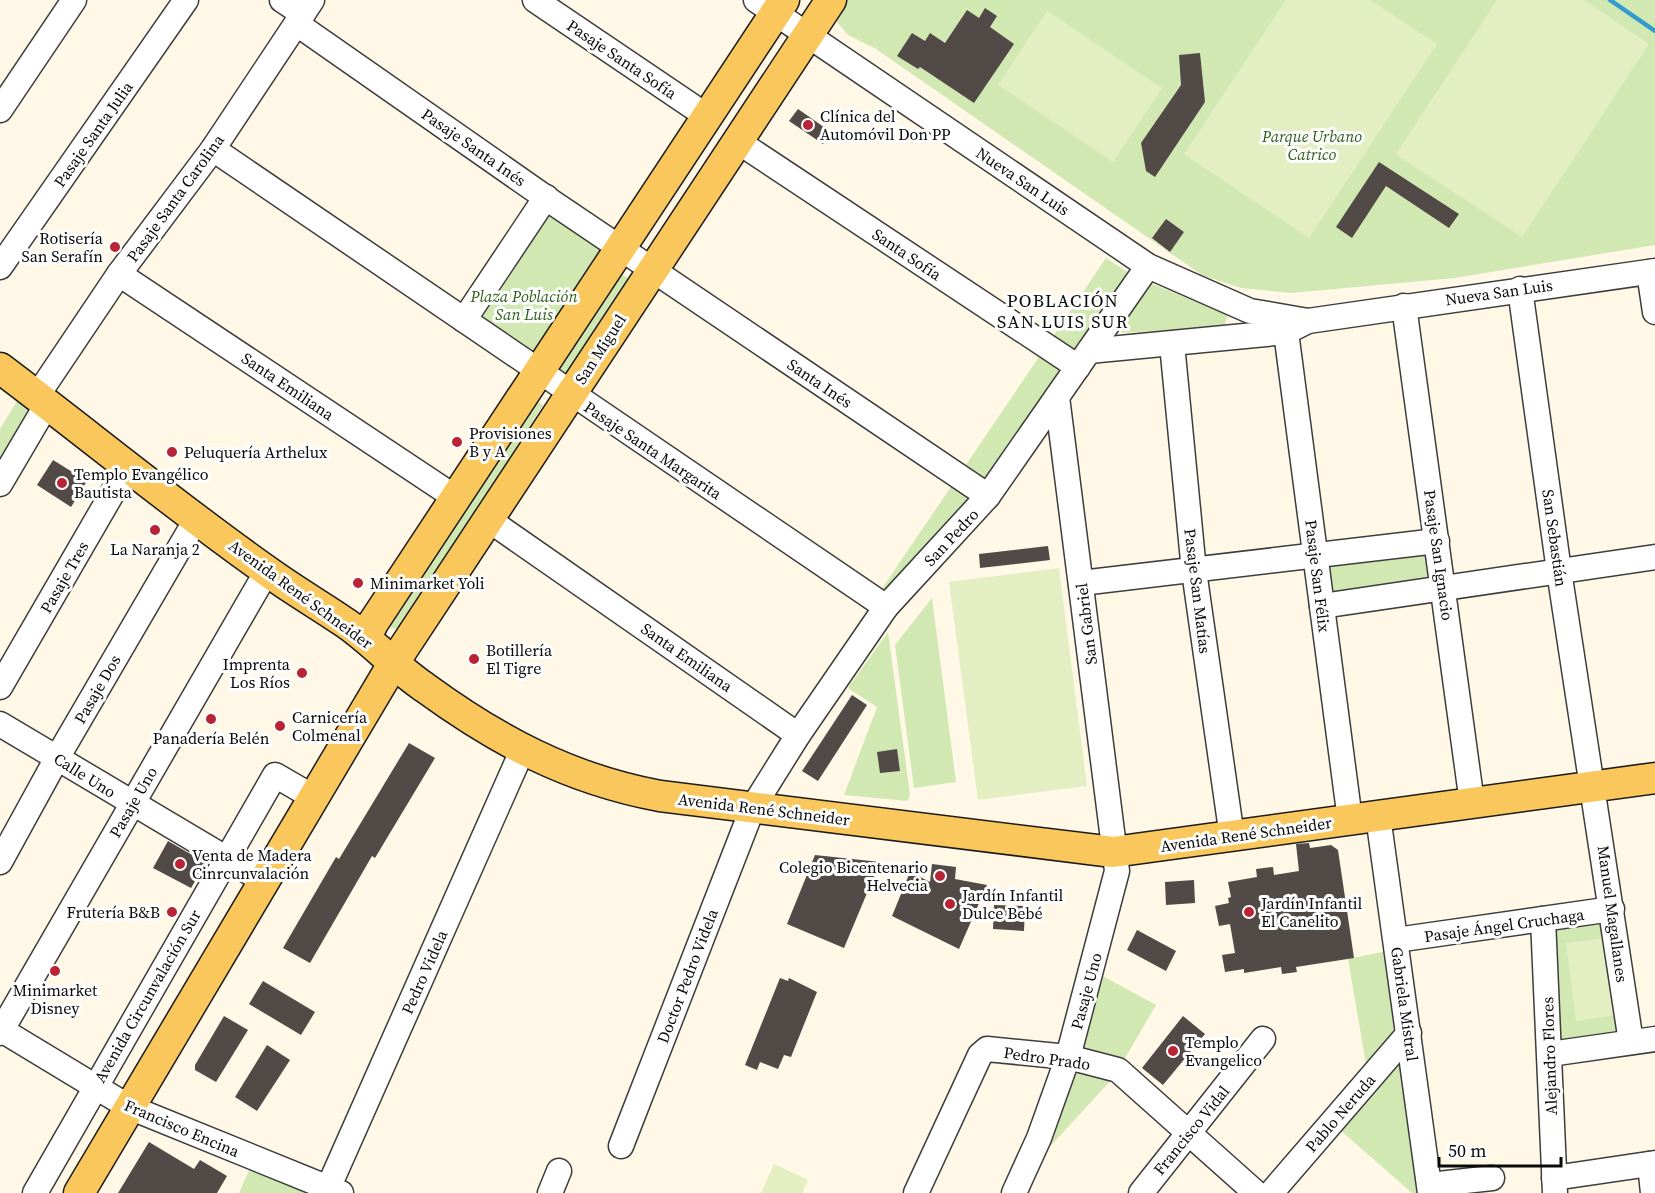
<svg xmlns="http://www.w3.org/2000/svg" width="1655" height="1193" font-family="'Source Serif 4',serif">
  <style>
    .green { fill: #d2e8b2 }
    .pitch { fill: #e3efc3 }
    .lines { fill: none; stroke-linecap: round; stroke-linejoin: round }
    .stream { stroke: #339bcd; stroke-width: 4.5 }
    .building { fill: #524a46 }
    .minor-casing { stroke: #3d3d3d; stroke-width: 27 }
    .major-casing { stroke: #1b1b1b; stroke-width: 33 }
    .minor { stroke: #fff; stroke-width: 24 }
    .major { stroke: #f9c75c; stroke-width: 30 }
    .poi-dot { fill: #b92336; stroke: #fff; stroke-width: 2 }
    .labels { text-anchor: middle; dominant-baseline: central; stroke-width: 6; stroke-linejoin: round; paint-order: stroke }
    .street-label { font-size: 16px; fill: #0a0a0a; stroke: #fff }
    .poi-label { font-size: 16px; fill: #0a0a0a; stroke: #fff; text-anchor: start }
    .park-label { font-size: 16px; font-style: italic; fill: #2f601b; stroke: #fff }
    .neighbourhood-label { font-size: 18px; letter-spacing: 1.5px; fill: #0a0a0a; stroke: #fff }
  </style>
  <rect width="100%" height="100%" fill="#fff8e6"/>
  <!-- green -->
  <g class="green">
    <path d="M842 0H1655V245L1455 278 1291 293 1241 288 1202 275 876 49 848 35 831 15Z"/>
    <path d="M550 205 610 244 532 359 471 319Z"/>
    <path d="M1106 258 1132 275 967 512 883 599 877 596Z"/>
    <path d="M620 273 632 281 566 379 553 371Z"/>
    <path d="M1148 282 1228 315 1224 327 1122 333 1120 328Z"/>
    <path d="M532 399 543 405 402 630 391 628 389 622Z"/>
    <path d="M17 401 31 410 0 460V429Z"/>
    <path d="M1426 547 1431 585 1341 598 1331 591 1329 566Z"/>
    <path d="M932 598 956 782 914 788 895 645Z"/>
    <path d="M888 632 910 794 908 801 844 795 877 707 848 688Z"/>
    <path d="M1608 917 1626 1038 1559 1046 1549 926Z"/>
    <path d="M1387 951 1397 1026 1392 1040 1367 1070 1348 959Z"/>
    <path d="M1101 975 1156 1005 1114 1077 1044 1153Z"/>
    <path d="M1398 1060 1407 1064 1423 1193H1412L1339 1129Z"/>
    <path d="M251 1166 314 1193H239Z"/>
  </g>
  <!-- pitch -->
  <g class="pitch">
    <path d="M1286 0H1370L1437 44 1309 238 1184 154Z"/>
    <path d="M1497 0H1584L1649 44 1522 237 1396 154Z"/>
    <path d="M1047 11 1162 88 1113 162 998 85Z"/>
    <path d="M1059 568 1087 786 978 800 949 582Z"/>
    <path d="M1606 938 1616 1015 1576 1021 1566 943Z"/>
    <path d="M774 1164 808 1180 802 1193H761Z"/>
  </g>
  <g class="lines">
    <!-- stream -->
    <path class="stream" d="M1610 0 1655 31"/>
  </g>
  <!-- building -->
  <g class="building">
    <path d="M985 8 997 16 990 27 1014 44 974 103 920 67 918 69 897 56 912 33 925 41 930 33 945 43 967 10 979 18Z"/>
    <path d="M1200 53 1205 102 1155 177 1146 171 1141 143 1181 85 1179 55Z"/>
    <path d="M798 109 831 132 823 144 789 121Z"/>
    <path d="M1379 162 1459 214 1449 228 1386 186 1352 238 1336 227Z"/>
    <path d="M1166 219 1184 232 1170 252 1152 238Z"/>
    <path d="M53 460 87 481 71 507 37 485Z"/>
    <path d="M1048 546 1050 560 980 568 979 554Z"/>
    <path d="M852 695 867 705 818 781 802 771Z"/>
    <path d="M409 743 435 758 375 858 372 856 310 963 283 948 336 857 339 859Z"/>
    <path d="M897 749 900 771 880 773 877 752Z"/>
    <path d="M168 841 206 863 191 888 153 868Z"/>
    <path d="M1309 843 1310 848 1331 845 1338 850 1354 958 1296 967 1297 972 1282 974 1281 967 1244 973V969L1225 972 1222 955 1235 953 1230 924 1219 926 1215 906 1229 903 1228 898 1231 897 1228 882 1257 877 1256 869 1273 867 1274 875 1299 871 1296 844Z"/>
    <path d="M815 855 880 862 844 948 787 924Z"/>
    <path d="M932 864 956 867 955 879 987 885 959 949 892 916 910 872 930 882Z"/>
    <path d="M1194 880 1195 903 1166 905 1165 882Z"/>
    <path d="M994 905 1025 906 1024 931 993 929Z"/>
    <path d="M1137 930 1176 951 1166 971 1127 950Z"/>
    <path d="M780 978 788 981 789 978 817 992 791 1057 784 1055 778 1069 760 1062 757 1070 745 1065Z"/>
    <path d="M263 981 315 1012 301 1035 249 1004Z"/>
    <path d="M224 1016 248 1030 216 1082 195 1070V1065Z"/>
    <path d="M1183 1016 1205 1034 1163 1085 1142 1068Z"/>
    <path d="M267 1045 290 1060 257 1111 235 1097Z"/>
    <path d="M149 1142 194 1169 200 1160 227 1176 217 1193H118Z"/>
  </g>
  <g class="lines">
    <defs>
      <g id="minor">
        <path d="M282 0 303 14"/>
        <path d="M535 0 708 117"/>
        <path d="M756 0 1148 266 1250 311 1308 321"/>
        <path d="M297 24 552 202 988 496"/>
        <path d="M0 110 74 0"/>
        <path d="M737 141 1078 367"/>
        <path d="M213 149 886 607"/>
        <path d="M0 267 186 0"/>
        <path d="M1649 272 1655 312"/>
        <path d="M119 274 456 498"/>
        <path d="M1520 289 1559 571 1631 1042"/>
        <path d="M1404 306 1472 803"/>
        <path d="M464 320 546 197"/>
        <path d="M1286 332 1350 820"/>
        <path d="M1172 344 1194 571 1232 837"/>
        <path d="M1089 351 1286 332 1308 321 1655 271"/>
        <path d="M37 396 119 274 213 149 312 0"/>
        <path d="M0 484 47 404"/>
        <path d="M486 518 798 735"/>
        <path d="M1081 583 1437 541"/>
        <path d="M1322 606 1655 557"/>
        <path d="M0 687 128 466"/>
        <path d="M0 724 264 881"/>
        <path d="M1378 816 1430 1193"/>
        <path d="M0 862 57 758 197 518"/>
        <path d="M1543 919 1555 1193"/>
        <path d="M1396 940 1612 909"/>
        <path d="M0 1029 129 1107 341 1193"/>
        <path d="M0 1033 267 571"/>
        <path d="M1550 1054 1655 1039"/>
        <path d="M621 1146 753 807 798 735 886 607 988 496 1148 266"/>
        <path d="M1650 1164 1653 1193"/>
        <path d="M1554 1178 1655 1163"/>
        <path d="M1430 1185 1492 1178"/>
        <path d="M35 1193 275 775 313 797"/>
        <path d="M326 1193 522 751"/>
        <path d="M550 1193 559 1171"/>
        <path d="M916 1193 980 1055 987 1049 1068 1057 1118 1070 1256 1193"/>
        <path d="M1014 1193 1039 1138 1068 1057 1117 871 1057 397"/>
        <path d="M1141 1193 1263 1039"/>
        <path d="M1271 1193 1409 1033"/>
      </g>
      <g id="major">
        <path d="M0 368C89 435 176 507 267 571 293 590 321 606 347 624 374 643 396 668 424 687 498 741 569 779 660 796L1113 852 1655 778"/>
        <path d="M366 638 373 623 784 0"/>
        <path d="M79 1193 393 664 831 0"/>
      </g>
    </defs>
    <!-- minor casing -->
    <use href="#minor" class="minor-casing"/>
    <!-- major casing -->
    <use href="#major" class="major-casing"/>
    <!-- minor -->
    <use href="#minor" class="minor"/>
    <!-- major -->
    <use href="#major" class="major"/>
  </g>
  <!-- markers -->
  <g class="poi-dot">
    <circle cx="808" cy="125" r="6"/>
    <circle cx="115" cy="247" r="6"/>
    <circle cx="457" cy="442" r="6"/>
    <circle cx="172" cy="452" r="6"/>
    <circle cx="62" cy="483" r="6"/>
    <circle cx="155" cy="530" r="6"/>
    <circle cx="358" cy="583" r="6"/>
    <circle cx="474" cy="659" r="6"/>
    <circle cx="302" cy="673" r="6"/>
    <circle cx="211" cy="719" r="6"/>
    <circle cx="280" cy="726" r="6"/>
    <circle cx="180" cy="864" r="6"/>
    <circle cx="940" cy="876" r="6"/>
    <circle cx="950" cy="904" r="6"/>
    <circle cx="172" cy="912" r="6"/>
    <circle cx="1249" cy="912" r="6"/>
    <circle cx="55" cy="971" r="6"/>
    <circle cx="1173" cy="1051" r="6"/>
  </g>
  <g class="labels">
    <!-- street labels -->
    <g class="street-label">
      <text transform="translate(622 59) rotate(34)">Pasaje Santa Sofía</text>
      <text transform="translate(93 134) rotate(-55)">Pasaje Santa Julia</text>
      <text transform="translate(474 147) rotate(35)">Pasaje Santa Inés</text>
      <text transform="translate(1023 181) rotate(34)">Nueva San Luis</text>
      <text transform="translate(175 198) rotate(-54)">Pasaje Santa Carolina</text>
      <text transform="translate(907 254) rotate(34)">Santa Sofía</text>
      <text transform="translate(1499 292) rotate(-8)">Nueva San Luis</text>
      <text transform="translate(600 349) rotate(-57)">San Miguel</text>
      <text transform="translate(820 383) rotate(34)">Santa Inés</text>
      <text transform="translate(288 386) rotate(34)">Santa Emiliana</text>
      <text transform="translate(653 450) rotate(34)">Pasaje Santa Margarita</text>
      <text transform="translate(951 537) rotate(-47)">San Pedro</text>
      <text transform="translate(1555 538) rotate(82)">San Sebastián</text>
      <text transform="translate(1439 555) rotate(82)">Pasaje San Ignacio</text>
      <text transform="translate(1318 576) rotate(83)">Pasaje San Félix</text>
      <text transform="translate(64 577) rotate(-60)">Pasaje Tres</text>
      <text transform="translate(1198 591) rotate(83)">Pasaje San Matías</text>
      <text transform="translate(301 594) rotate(36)">Avenida René Schneider</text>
      <text transform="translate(1086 624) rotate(-97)">San Gabriel</text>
      <text transform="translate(687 657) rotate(35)">Santa Emiliana</text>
      <text transform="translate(97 689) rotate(-60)">Pasaje Dos</text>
      <text transform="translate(85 775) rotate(32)">Calle Uno</text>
      <text transform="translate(133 802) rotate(-60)">Pasaje Uno</text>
      <text transform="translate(764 809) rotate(7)">Avenida René Schneider</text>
      <text transform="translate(1246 834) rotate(-8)">Avenida René Schneider</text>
      <text transform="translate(1613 914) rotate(82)">Manuel Magallanes</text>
      <text transform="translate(1504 925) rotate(-8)">Pasaje Ángel Cruchaga</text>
      <text transform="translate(424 972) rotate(-66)">Pedro Videla</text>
      <text transform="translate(687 976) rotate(-69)">Doctor Pedro Videla</text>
      <text transform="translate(1086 991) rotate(-75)">Pasaje Uno</text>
      <text transform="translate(147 996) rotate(-60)">Avenida Circunvalación Sur</text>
      <text transform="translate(1405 1004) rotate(82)">Gabriela Mistral</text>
      <text transform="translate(1549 1056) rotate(-92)">Alejandro Flores</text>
      <text transform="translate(1047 1058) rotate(8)">Pedro Prado</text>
      <text transform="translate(1340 1113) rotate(-49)">Pablo Neruda</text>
      <text transform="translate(182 1128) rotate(23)">Francisco Encina</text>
      <text transform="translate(1191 1130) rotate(-51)">Francisco Vidal</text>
    </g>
    <!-- poi labels -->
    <g class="poi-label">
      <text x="820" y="116">Clínica del<tspan x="820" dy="18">Automóvil Don PP</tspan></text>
      <text x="103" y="238" text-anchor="end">Rotisería<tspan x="103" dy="18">San Serafín</tspan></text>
      <text x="469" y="433">Provisiones<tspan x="469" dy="18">B y A</tspan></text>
      <text x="184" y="452">Peluquería Arthelux</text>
      <text x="74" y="474">Templo Evangélico<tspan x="74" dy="18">Bautista</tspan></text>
      <text x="155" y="549" text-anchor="middle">La Naranja 2</text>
      <text x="370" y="583">Minimarket Yoli</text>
      <text x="486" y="650">Botillería<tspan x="486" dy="18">El Tigre</tspan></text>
      <text x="290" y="664" text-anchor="end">Imprenta<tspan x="290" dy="18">Los Ríos</tspan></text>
      <text x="292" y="717">Carnicería<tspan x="292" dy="18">Colmenal</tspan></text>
      <text x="211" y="738" text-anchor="middle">Panadería Belén</text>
      <text x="192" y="855">Venta de Madera<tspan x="192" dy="18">Cinrcunvalación</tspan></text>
      <text x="928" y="867" text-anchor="end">Colegio Bicentenario<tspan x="928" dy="18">Helvecia</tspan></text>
      <text x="962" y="895">Jardín Infantil<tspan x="962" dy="18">Dulce Bebé</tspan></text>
      <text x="1261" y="903">Jardín Infantil<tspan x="1261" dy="18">El Canelito</tspan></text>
      <text x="160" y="912" text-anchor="end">Frutería B&amp;B</text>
      <text x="55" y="990" text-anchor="middle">Minimarket<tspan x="55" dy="18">Disney</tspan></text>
      <text x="1185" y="1042">Templo<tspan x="1185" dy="18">Evangelico</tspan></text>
    </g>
    <!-- park labels -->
    <g class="park-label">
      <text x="1312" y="136">Parque Urbano<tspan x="1312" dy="18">Catrico</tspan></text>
      <text x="524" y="296">Plaza Población<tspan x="524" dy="18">San Luis</tspan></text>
    </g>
    <!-- neighbourhood labels -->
    <g class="neighbourhood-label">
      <text x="1063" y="300">POBLACIÓN<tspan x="1063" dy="21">SAN LUIS SUR</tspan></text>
    </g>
  </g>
  <!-- scale -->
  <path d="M1439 1157v9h122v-9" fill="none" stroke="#0a0a0a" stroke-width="3"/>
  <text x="1448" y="1157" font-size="18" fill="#0a0a0a" stroke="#ffffff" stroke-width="4.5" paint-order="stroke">50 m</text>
</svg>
